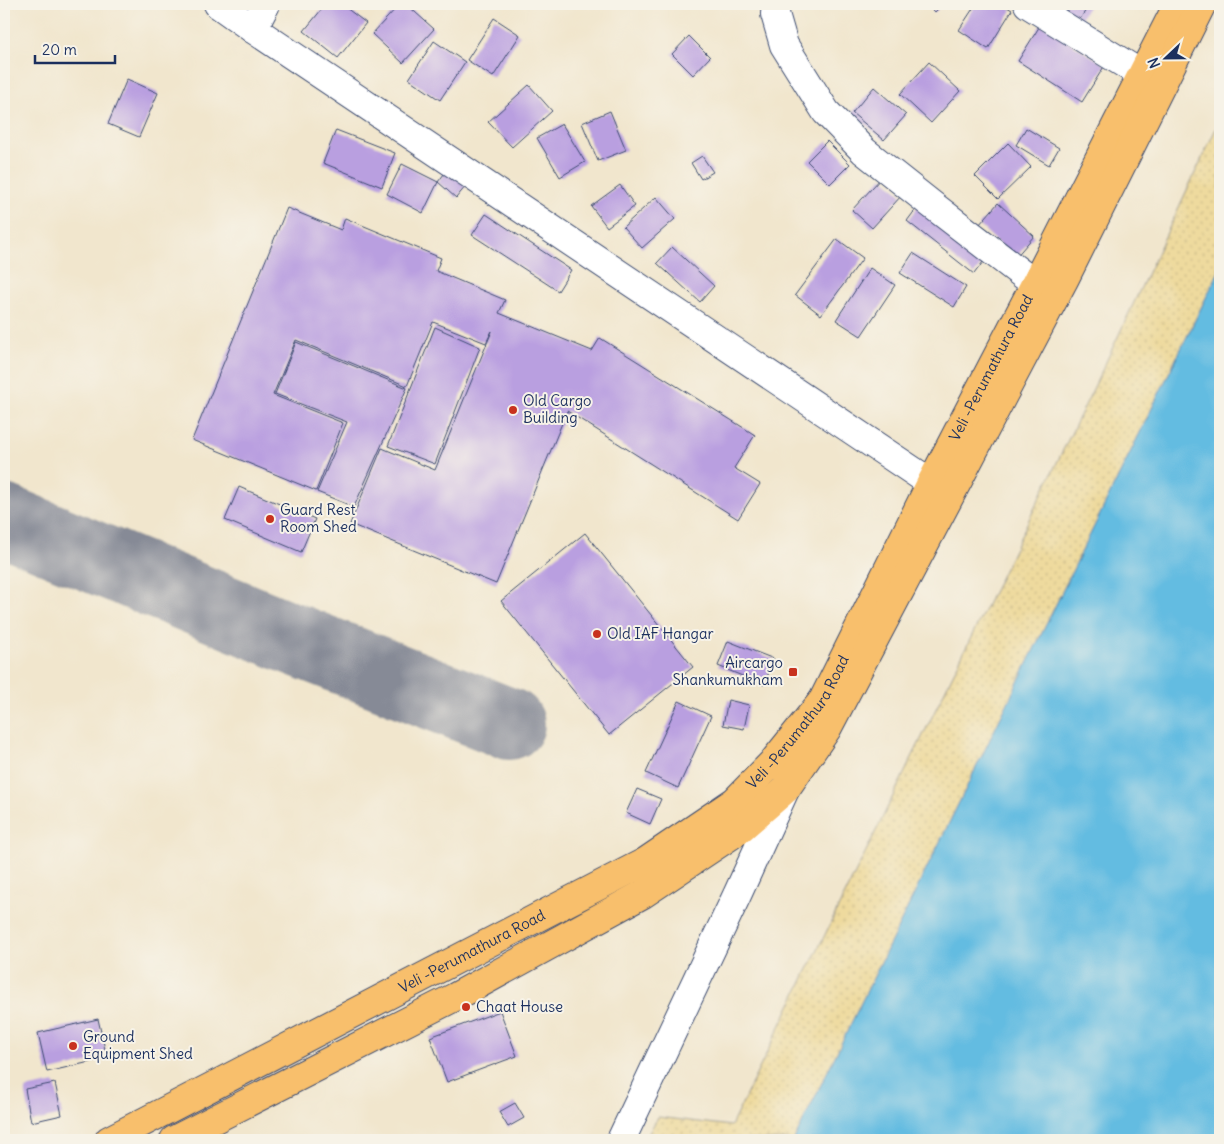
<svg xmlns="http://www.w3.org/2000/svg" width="1224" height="1144" font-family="Delius,sans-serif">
<defs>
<pattern id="sand-dots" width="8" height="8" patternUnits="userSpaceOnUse" patternTransform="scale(1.25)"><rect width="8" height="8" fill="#eeda9e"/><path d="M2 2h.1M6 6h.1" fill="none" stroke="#ccbb8a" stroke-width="1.8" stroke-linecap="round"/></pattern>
</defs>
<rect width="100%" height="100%" fill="#f7f3e8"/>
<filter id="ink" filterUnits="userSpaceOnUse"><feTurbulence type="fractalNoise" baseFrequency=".02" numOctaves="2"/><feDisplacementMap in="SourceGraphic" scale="10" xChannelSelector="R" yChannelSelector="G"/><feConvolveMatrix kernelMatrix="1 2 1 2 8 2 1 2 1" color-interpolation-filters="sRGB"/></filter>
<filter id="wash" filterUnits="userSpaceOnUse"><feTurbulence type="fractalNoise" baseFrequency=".0096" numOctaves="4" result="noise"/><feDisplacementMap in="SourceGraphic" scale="20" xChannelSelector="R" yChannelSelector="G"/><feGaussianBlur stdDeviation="1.12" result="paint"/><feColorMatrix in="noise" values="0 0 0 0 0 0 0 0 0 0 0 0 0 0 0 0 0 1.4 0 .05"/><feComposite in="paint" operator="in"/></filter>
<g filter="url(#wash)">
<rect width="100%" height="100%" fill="#f1e6cd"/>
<path fill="url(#sand-dots)" stroke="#84847e" d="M1220,120V269L794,1140H645L658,1117L731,1126L1097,381Z"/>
<path fill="#63bce1" stroke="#3f76a0" d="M1220,269V1140H794Z"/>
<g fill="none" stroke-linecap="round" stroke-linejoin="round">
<path stroke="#868a96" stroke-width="72" d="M4,520L283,635L509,724"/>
</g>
<g id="blocks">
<g fill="#b99fe0">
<path d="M326,4H341L366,23L338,58L304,31Z"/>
<path d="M400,4H406L434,29L403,63L372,34Z"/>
<path d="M926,4H943L935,12Z"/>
<path d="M976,4H1002L1012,10L988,49L959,30Z"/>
<path d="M1050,4H1090L1078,22Z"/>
<path d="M494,18L520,35L493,77L467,60Z"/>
<path d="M1041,24L1105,65L1082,102L1018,61Z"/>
<path d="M689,36L710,57L693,75L672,54Z"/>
<path d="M434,41L465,62L440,100L409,79Z"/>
<path d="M929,62L960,91L931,123L900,94Z"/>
<path d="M127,79L158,93L139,137L108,124Z"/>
<path d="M529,85L552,111L512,147L488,122Z"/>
<path d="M874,87L906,115L884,140L852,113Z"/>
<path d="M610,111L626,150L598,161L582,123Z"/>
<path d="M562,124L585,162L560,177L537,138Z"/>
<path d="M1026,128L1059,148L1049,165L1016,145Z"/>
<path d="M336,130L395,153L382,187L323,163Z"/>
<path d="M827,141L850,164L830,184L807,161Z"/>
<path d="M1008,143L1031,167L998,199L975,176Z"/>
<path d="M702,156L713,172L701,179L691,163Z"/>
<path d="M402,164L438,182L423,213L387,194Z"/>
<path d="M447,170L466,186L456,198L438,182Z"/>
<path d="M882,177L902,195L872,228L852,210Z"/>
<path d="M620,185L635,206L607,227L591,206Z"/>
<path d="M656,197L675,219L642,248L623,227Z"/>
<path d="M998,203L1034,236L1015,258L979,225Z"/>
<path d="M919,205L986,258L974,274L907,221Z"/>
<path d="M287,208L341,230L345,218L441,258L436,271L505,300L499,313L592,351L600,338L755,435L734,468L760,484L738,519L567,411L496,584L350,524L382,448L435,470L492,331L486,343L433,322L407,386L296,340L273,395L343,423L316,491L192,440Z"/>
<path d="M486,214L571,270L558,291L472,235Z"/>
<path d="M837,239L863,258L821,315L795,295Z"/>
<path d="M672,247L714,286L700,302L657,263Z"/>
<path d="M913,253L966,287L954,307L900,273Z"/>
<path d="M870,268L895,285L861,336L836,320Z"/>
<path d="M435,327L480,347L435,464L388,446Z"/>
<path d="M296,342L407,388L354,507L317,492L347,422L275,394Z"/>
<path d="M239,487L315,519L301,552L225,520Z"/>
<path d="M585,533L693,667L609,735L501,601Z"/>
<path d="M728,641L774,659L764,685L718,666Z"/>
<path d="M728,700L749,705L744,729L723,725Z"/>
<path d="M679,701L711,716L678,788L646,773Z"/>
<path d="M637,789L661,799L650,824L626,813Z"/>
<path d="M500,1011L517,1056L447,1082L430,1037Z"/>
<path d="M98,1019L107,1058L47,1072L38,1033Z"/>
<path d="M55,1083L62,1115L31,1122L25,1089Z"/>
<path d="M515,1103L524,1118L508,1127L499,1112Z"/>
</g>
</g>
</g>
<g filter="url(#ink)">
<use href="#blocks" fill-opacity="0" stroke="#3b4a6f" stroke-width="1"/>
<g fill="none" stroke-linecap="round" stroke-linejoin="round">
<defs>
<g id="minor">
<path d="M218,4L253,29L931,483"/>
<path d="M776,4L775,14L784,45L826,112L864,151L931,204L1035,284"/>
<path d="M1028,4L1141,74"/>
<path d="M253,29L266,4"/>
<path d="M621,1140L737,895L785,790"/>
</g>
<g id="major">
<path id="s1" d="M109,1140L548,912L645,862L735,801L773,762L823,700L931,483L1035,284L1178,4"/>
<path d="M174,1140L455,997L643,894L739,830L785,790L827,729L1065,278L1202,4"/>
</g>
</defs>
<use href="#minor" stroke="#3b4a6f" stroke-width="30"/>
<use href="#major" stroke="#3b4a6f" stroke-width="30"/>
<use href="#minor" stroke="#fff" stroke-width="28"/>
<use href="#major" stroke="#f8bf6c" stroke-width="28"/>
</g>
</g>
<g fill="#c8321e" stroke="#f7f3e8" stroke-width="2">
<circle cx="513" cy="410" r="5"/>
<circle cx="270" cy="519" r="5"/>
<circle cx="597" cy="634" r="5"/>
<rect x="788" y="667" width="10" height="10" rx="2.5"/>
<circle cx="466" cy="1007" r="5"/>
<circle cx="73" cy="1046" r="5"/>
</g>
<g text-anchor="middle" stroke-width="4" stroke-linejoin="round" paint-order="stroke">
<g font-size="15" fill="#1b2f5e" stroke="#f7f3e8">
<text dy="5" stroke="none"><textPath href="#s1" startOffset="1219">Veli -Perumathura Road</textPath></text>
<text dy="5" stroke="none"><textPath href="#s1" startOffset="814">Veli -Perumathura Road</textPath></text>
<text dy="5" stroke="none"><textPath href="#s1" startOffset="409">Veli -Perumathura Road</textPath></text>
</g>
<g font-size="15" fill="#1b2f5e" stroke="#f7f3e8" text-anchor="start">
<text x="523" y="406">Old Cargo<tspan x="523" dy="17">Building</tspan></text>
<text x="280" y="515">Guard Rest<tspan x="280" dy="17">Room Shed</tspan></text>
<text x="607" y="639">Old IAF Hangar</text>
<text x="783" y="668" text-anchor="end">Aircargo<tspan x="783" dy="17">Shankumukham</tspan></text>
<text x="476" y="1012">Chaat House</text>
<text x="83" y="1042">Ground<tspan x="83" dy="17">Equipment Shed</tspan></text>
</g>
</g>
<rect width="1224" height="1144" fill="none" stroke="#f7f3e8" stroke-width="20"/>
<g transform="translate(1166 58) rotate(248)" stroke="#f7f3e8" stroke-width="4" paint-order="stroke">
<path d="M0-4L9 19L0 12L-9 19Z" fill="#1b2f5e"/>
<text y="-8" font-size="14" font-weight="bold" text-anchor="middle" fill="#1b2f5e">N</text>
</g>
<path d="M35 55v8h80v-8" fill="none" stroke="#1b2f5e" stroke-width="2.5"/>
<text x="42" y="55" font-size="15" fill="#1b2f5e" stroke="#f7f3e8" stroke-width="4" paint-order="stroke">20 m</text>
</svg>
